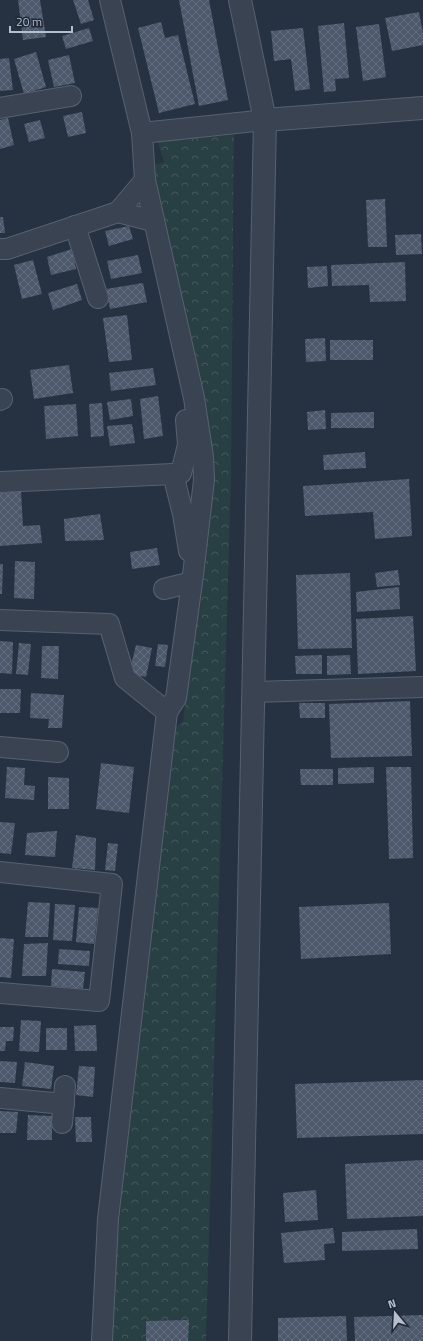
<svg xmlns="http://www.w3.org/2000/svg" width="423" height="1341" font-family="'Titillium Web',sans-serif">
<defs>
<pattern id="park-crowns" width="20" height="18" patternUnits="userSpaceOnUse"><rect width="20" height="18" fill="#283f43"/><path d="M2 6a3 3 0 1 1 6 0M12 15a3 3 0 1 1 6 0" fill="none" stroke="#45595d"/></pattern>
<pattern id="building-cross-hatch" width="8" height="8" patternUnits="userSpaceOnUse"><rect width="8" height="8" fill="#4c586b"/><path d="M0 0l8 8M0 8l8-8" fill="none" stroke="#646e7f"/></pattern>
</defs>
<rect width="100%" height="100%" fill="#263142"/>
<path fill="url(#park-crowns)" d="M234,135L231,479L206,1341H110L116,1223L173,730L183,721L211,468L149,166L164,162L157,140Z"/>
<g fill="url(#building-cross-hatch)">
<path d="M18,0H40L46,37L23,40Z"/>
<path d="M73,0H88L94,20L81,24Z"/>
<path d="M179,0H209L228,100L199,106Z"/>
<path d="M419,12L423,33V45L392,51L385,18Z"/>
<path d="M161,22L165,38L178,35L195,104L159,113L138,28Z"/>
<path d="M344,23L349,78L335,79L336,91L324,92L318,26Z"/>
<path d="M379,24L386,77L363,81L356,27Z"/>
<path d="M89,28L93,41L66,49L62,36Z"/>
<path d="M303,28L310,89L295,91L291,59L274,61L271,31Z"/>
<path d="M36,52L46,87L24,94L14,59Z"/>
<path d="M69,55L75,83L54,87L48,60Z"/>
<path d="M9,58L13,90L0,91V59Z"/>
<path d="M82,112L86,133L68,137L63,116Z"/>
<path d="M8,118L14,145L0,149V120Z"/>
<path d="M40,120L45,138L29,142L24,124Z"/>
<path d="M385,199L387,247H368L366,200Z"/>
<path d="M0,217H3L5,233H0Z"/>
<path d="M129,226L133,239L109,246L105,231Z"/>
<path d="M421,234L422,254L396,255L395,235Z"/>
<path d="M72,249L76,269L51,275L47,257Z"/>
<path d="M138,255L142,273L111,279L107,261Z"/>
<path d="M33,260L42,294L22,299L14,265Z"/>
<path d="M405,262L406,301L370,302L369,285L332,286L331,265Z"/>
<path d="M327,266L328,286L308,288L307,267Z"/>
<path d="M143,283L147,302L110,309L106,289Z"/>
<path d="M77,284L82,300L53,310L48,293Z"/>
<path d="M127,315L132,360L109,362L103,318Z"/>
<path d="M325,338L326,361L306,362L305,339Z"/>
<rect x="330" y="340" width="43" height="20"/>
<path d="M69,365L73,393L34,399L30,370Z"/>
<path d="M153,368L156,385L111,391L109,373Z"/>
<path d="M158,396L163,436L144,439L140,399Z"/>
<path d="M131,399L133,416L110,420L107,402Z"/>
<path d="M102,403L104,436L91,437L89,404Z"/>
<path d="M76,404L78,436L46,439L44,406Z"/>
<path d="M325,410L326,429L308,430L307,412Z"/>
<path d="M374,412V428H331V413Z"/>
<path d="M132,424L135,443L110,446L107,426Z"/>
<path d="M365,452L366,468L324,470L323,455Z"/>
<path d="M409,479L412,536L375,539L373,512L305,516L303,486Z"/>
<path d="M21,491L23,526L40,525L42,543L0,546V493Z"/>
<path d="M100,514L104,540L65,541L64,519Z"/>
<path d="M157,548L160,565L132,569L130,552Z"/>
<path d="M15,561L35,562L34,599L14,598Z"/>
<path d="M0,564H3L2,594H0Z"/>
<path d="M398,570L400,585L377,587L375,573Z"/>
<path d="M350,573L352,648L298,649L296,575Z"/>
<path d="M399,587L400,609L357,612L356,592Z"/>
<path d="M413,616L416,671L358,674L356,619Z"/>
<path d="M0,641L13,642L12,674L0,673Z"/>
<path d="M19,643L31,644L28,675L16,674Z"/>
<path d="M158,644L168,645L165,667L155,666Z"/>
<path d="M136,645L152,648L146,677L129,674Z"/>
<path d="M42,646H59L58,679L41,678Z"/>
<path d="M322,655V674H296L295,656Z"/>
<path d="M350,655L351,674L327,675V656Z"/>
<path d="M0,689H21L20,713H0Z"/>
<path d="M31,693L64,695L62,728H48L49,719L30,718Z"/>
<path d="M410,701L412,756L331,758L329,704Z"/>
<path d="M299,703H325V718H300Z"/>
<path d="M101,763L134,767L129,813L96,809Z"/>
<path d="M7,767L25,768L24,785L35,786L34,800L5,798Z"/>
<path d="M374,767V783L338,784V768Z"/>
<path d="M386,767H411L413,858L389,859Z"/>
<path d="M300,769H333V785H301Z"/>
<path d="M48,777L69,778V809H48Z"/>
<path d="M0,822L15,823L11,854L0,853Z"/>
<path d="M57,831L55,857L25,855L27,833Z"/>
<path d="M76,835L96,838L95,870L72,868Z"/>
<path d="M108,843L118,844L115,871L105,870Z"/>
<path d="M28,902L50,903L48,937H25Z"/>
<path d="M389,903L391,954L301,959L299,907Z"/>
<path d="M55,904L75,905L72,941L53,940Z"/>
<path d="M79,907L98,908L94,944L76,942Z"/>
<path d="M0,938L14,939L11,978L0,977Z"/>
<path d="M48,943L46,976H22L24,944Z"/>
<path d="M59,949L90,951L89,966L58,964Z"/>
<path d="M52,969L85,972L83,989L51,986Z"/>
<path d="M21,1020L41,1021L39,1052L19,1051Z"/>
<path d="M96,1025L97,1051H75L74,1026Z"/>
<path d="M0,1027H14L13,1041H6L5,1051H0Z"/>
<rect x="46" y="1028" width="21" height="22"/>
<path d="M0,1061L17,1062L15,1083L0,1082Z"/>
<path d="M25,1062L54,1066L51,1089L22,1086Z"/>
<path d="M79,1066L95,1067L93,1097L76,1095Z"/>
<path d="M423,1080V1134L297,1138L295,1084Z"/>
<path d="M0,1111L18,1112L16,1133H0Z"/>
<path d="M28,1115L52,1116V1140H27Z"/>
<path d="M75,1117H91L92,1142H76Z"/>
<path d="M423,1160V1216L347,1219L345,1164Z"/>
<path d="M316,1190L318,1220L285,1222L283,1193Z"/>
<path d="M333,1228L335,1243L324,1244L325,1260L284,1263L281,1233Z"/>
<path d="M417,1229L418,1249L342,1251V1232Z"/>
<path d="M423,1315V1341H355L354,1317Z"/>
<path d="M346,1316L347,1341H278V1318Z"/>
<path d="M189,1320L188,1341H146V1321Z"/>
</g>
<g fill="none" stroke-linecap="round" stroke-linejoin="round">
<defs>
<g id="minor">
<path d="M0,108L71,96"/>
<path d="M142,133L265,120"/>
<path d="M118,212L145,180"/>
<path d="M75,226L98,298"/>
<path d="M0,249H7L118,212L153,221"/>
<path d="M0,400L2,399"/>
<path d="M181,473L188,445L186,420"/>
<path d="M0,482L173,474L183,514L189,551"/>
<path d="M164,589L192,582"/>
<path d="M0,620L109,624L125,678L167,712"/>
<path d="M253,692L423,687"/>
<path d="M0,747L58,752"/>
<path d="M0,872L112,884L99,1001L0,993"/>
<path d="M0,1098L64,1104"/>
<path d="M62,1123L65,1086"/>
<path d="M102,1341L108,1219L167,712L176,698L193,575L204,480L203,457L194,398L145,180L142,133L110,0"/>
</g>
<g id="tertiary">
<path d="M240,0L265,120"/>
<path d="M240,1341L265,120L423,108"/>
</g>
</defs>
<use href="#minor" stroke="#58616f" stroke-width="22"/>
<use href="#tertiary" stroke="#58616f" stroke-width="24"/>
<use href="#minor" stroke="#3a4352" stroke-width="20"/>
<use href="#tertiary" stroke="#3a4352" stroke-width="22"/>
</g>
<g transform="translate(395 1313) rotate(342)" stroke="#1f2837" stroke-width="3" paint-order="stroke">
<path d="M0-3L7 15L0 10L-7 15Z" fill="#b7bfcc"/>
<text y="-6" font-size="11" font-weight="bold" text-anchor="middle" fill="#b7bfcc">N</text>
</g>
<path d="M10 26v6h62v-6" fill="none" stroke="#b7bfcc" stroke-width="2"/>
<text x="16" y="26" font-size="12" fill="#b7bfcc" stroke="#1f2837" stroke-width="3" paint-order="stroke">20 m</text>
</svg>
